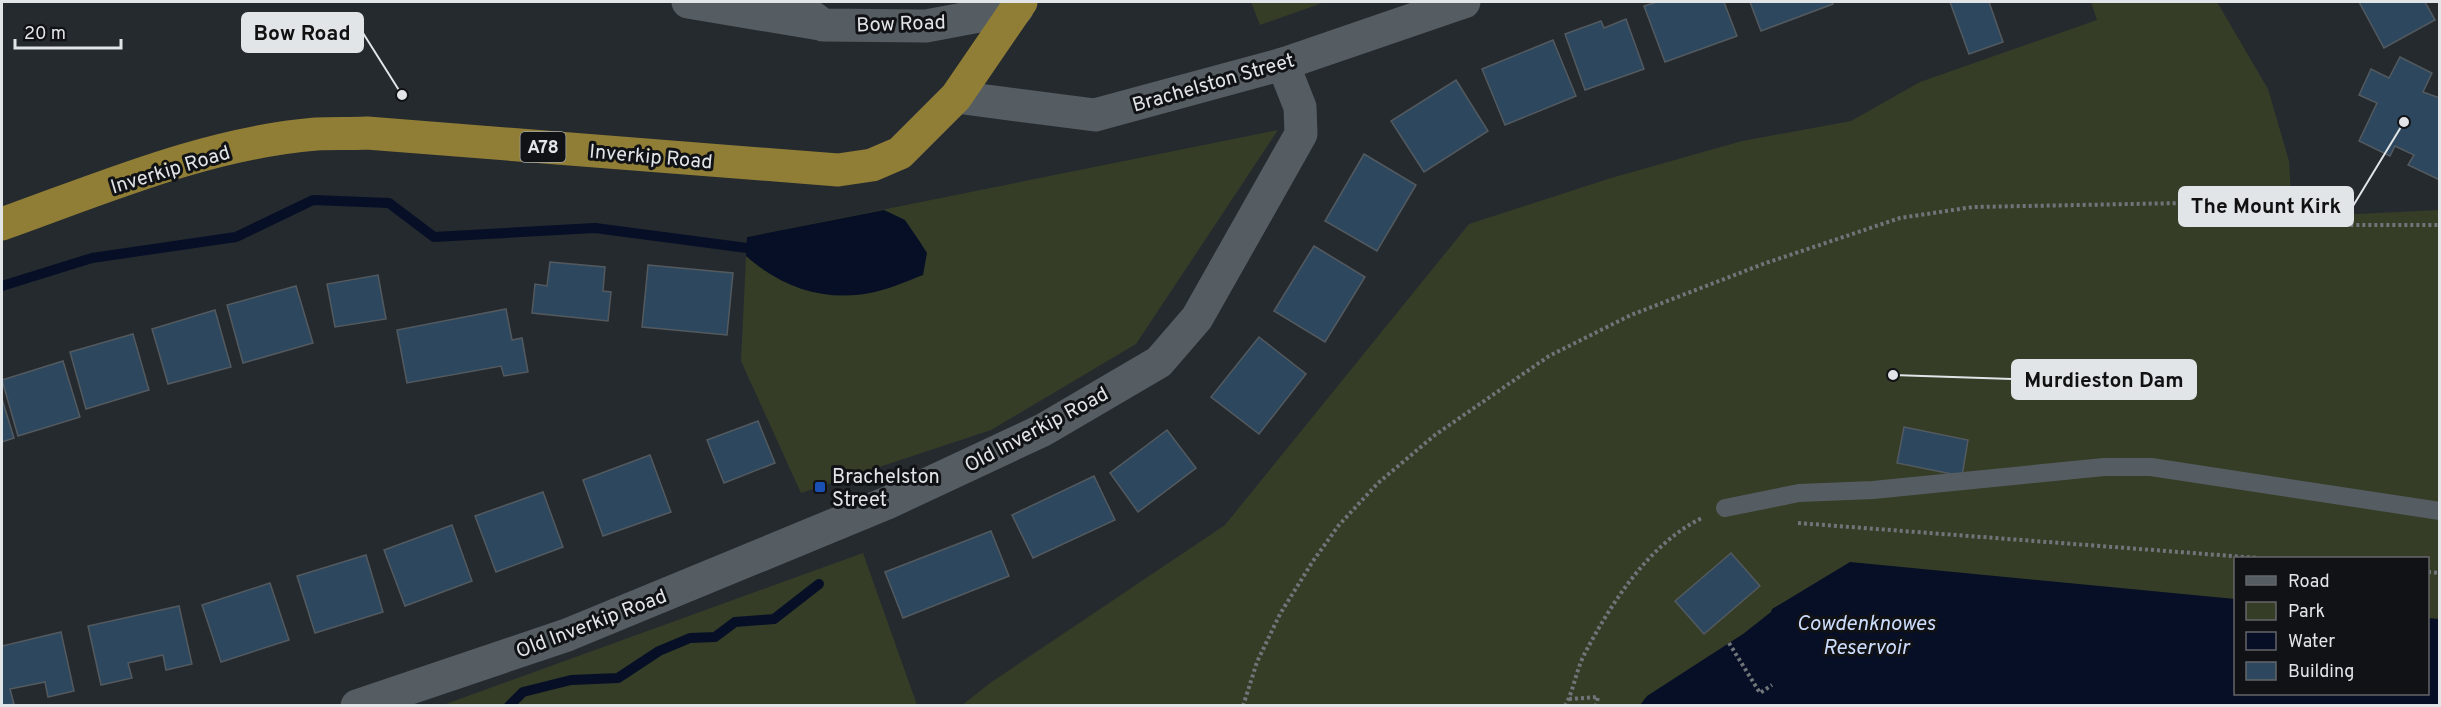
<svg xmlns="http://www.w3.org/2000/svg" width="2441" height="707" font-family="Overpass,sans-serif">
<rect width="100%" height="100%" fill="#252a2f"/>
<g fill="#353d27" fill-rule="evenodd">
<path d="M1251,2H1325L1260,25Z"/>
<path d="M2091,2H2217L2268,89L2289,161L2292,212L2358,214L2439,210V705L961,706L990,683L1225,525L1469,224L1611,178L1742,141L1851,121L1920,82L2097,20ZM2236,558H2428V694H2236Z"/>
<path d="M1278,130L1136,344L991,430L801,493L741,361L747,237Z"/>
<path d="M863,553L917,705H443Z"/>
</g>
<g fill="#060f26">
<path d="M884,210L905,220L920,242L927,253L923,275C907,281 892,288 875,292C827,303 782,288 746,256L747,237Z"/>
<path d="M1850,562L2235,599L2236,694H2428V618L2439,619V705H1640L1647,696L1743,634L1771,612L1772,609Z"/>
</g>
<g fill="none" stroke-linecap="round" stroke-linejoin="round">
<g stroke="#060f26" stroke-width="10">
<path d="M2,286L92,258L236,237L313,200L389,203L434,237L595,228L747,248"/>
<path d="M509,706L523,692L571,680L618,678L659,651L690,638L715,637L735,622L774,619L819,584"/>
</g>
</g>
<g fill="#2d485e" stroke="#535a5f" stroke-width="1.5">
<path d="M1657,2H1724L1737,36L1665,62L1644,6Z"/>
<path d="M1750,2H1832L1833,4L1761,31Z"/>
<path d="M1950,2H1989L2003,42L1969,54Z"/>
<path d="M2359,2H2425L2435,20L2384,48Z"/>
<path d="M1626,19L1644,69L1585,90L1565,34L1601,21L1604,28Z"/>
<path d="M1553,40L1576,96L1505,125L1482,69Z"/>
<path d="M2400,57L2432,73L2423,92L2440,98V180L2408,165L2414,155L2395,146L2390,156L2359,141L2377,103L2359,95L2371,69L2389,78Z"/>
<path d="M1456,80L1488,131L1424,172L1391,121Z"/>
<path d="M1364,154L1416,185L1377,251L1325,221Z"/>
<path d="M1314,246L1365,277L1325,342L1274,311Z"/>
<path d="M550,262L605,267L603,291L611,292L608,321L532,313L535,284L547,286Z"/>
<path d="M648,265L733,273L727,335L642,327Z"/>
<path d="M378,275L386,319L335,327L327,284Z"/>
<path d="M296,286L313,343L243,363L227,305Z"/>
<path d="M506,309L512,340L522,338L528,372L504,376L501,366L407,383L397,330Z"/>
<path d="M215,310L231,367L168,384L152,329Z"/>
<path d="M133,334L149,390L86,409L70,352Z"/>
<path d="M1259,337L1306,374L1259,434L1211,397Z"/>
<path d="M63,361L80,417L18,436L2,380Z"/>
<path d="M2,399L14,438L2,442Z"/>
<path d="M758,421L775,463L724,483L707,440Z"/>
<path d="M1904,427L1968,440L1962,476L1897,463Z"/>
<path d="M1167,430L1196,468L1138,512L1110,473Z"/>
<path d="M650,455L671,512L603,536L583,480Z"/>
<path d="M1094,476L1115,520L1033,558L1012,515Z"/>
<path d="M543,492L563,547L496,572L475,516Z"/>
<path d="M452,525L472,581L405,606L384,550Z"/>
<path d="M991,531L1009,576L903,618L885,572Z"/>
<path d="M1731,553L1760,586L1704,634L1675,601Z"/>
<path d="M366,555L383,612L315,633L297,576Z"/>
<path d="M270,583L289,640L221,662L202,605Z"/>
<path d="M179,606L192,664L166,670L163,655L128,663L132,678L101,685L88,626Z"/>
<path d="M61,632L74,691L48,697L45,682L10,689L14,704L2,706V646Z"/>
</g>
<g fill="none" stroke-linecap="round" stroke-linejoin="round">
<g stroke="#707579" stroke-width="4" stroke-dasharray="3 3" stroke-linecap="butt">
<path d="M1798,523L2258,558"/>
<path d="M2428,572L2440,573"/>
<path d="M1729,643L1760,693L1772,685"/>
<path d="M1569,699L1598,697L1596,706"/>
<path d="M1243,706L1257,662L1280,614L1313,561L1339,525L1378,483L1435,435L1549,356L1631,315L1763,264L1900,218L1973,207L2184,203L2260,211L2311,225H2440"/>
<path d="M1565,706C1574,690 1576,670 1585,653C1612,602 1649,544 1702,518"/>
</g>
<path stroke="#565d62" stroke-width="18" d="M1725,508L1799,493L1873,490L2104,467H2151L2440,511"/>
<g stroke="#565d62" stroke-width="33">
<path d="M688,2L820,24"/>
<path d="M792,2L823,25L926,26L1017,9"/>
<path d="M956,97L1095,115L1283,64L1464,2"/>
<path d="M357,706L567,635L887,503L1043,430L1159,362L1197,318L1301,134L1300,107L1283,64"/>
</g>
<path stroke="#907e36" stroke-width="33" d="M2,224C103,188 207,143 316,134C333,133 350,134 367,133L838,170L872,165L900,153L956,97L1021,2"/>
</g>
<rect fill="#1a4fb4" stroke="#101215" stroke-width="2" x="814" y="481" width="12" height="12" rx="3"/>
<g text-anchor="middle" stroke-width="6" stroke-linejoin="round" paint-order="stroke">
<rect fill="#101215" stroke="#a2a6a9" stroke-width="1.5" x="520.5" y="132" width="45" height="30" rx="4.5"/>
<g font-size="18" font-weight="bold" fill="#e1e5e8">
<text x="543" y="153">A78</text>
</g>
<g font-size="20" fill="#e1e5e8" stroke="#101215">
<text transform="translate(901 23) rotate(-2)" y="7">Bow Road</text>
<text transform="translate(1213 82) rotate(-16)" y="7">Brachelston Street</text>
<text transform="translate(651 156) rotate(5)" y="7">Inverkip Road</text>
<text transform="translate(170 169) rotate(-17)" y="7">Inverkip Road</text>
<text transform="translate(1036 429) rotate(-28)" y="7">Old Inverkip Road</text>
<text transform="translate(591 623) rotate(-21)" y="7">Old Inverkip Road</text>
</g>
<g font-size="20" fill="#e1e5e8" stroke="#101215" text-anchor="start">
<text x="832" y="483">Brachelston<tspan x="832" dy="23">Street</tspan></text>
</g>
<g font-size="21" font-style="italic" fill="#ccdcfc" stroke="#101215">
<text x="1866" y="630">Cowdenknowes<tspan x="1866" dy="24">Reservoir</tspan></text>
</g>
</g>
<path fill="none" stroke="#e1e5e8" stroke-width="2" d="M402 95L363 33M2404 122L2353 206M1893 375L2012 379"/>
<g fill="#e1e5e8" stroke="#101215" stroke-width="2">
<circle cx="402" cy="95" r="6"/>
<circle cx="2404" cy="122" r="6"/>
<circle cx="1893" cy="375" r="6"/>
</g>
<g fill="#e1e5e8" stroke="#e1e5e8" stroke-width="2">
<rect x="242" y="13" width="121" height="39" rx="6"/>
<rect x="2179" y="187" width="174" height="39" rx="6"/>
<rect x="2012" y="360" width="184" height="39" rx="6"/>
</g>
<g font-size="21" text-anchor="middle" font-weight="bold" fill="#111">
<text x="302" y="40">Bow Road</text>
<text x="2266" y="213">The Mount Kirk</text>
<text x="2104" y="387">Murdieston Dam</text>
</g>
<rect width="2441" height="707" fill="none" stroke="#e1e5e8" stroke-width="6"/>
<rect x="2234" y="557" width="195" height="138" fill="#101215" stroke="#646669" stroke-width="1.5"/>
<rect x="2246" y="576" width="30" height="9" fill="#565d62" stroke="#646669" stroke-width="1.5"/>
<text x="2288" y="587" font-size="18" fill="#e1e5e8">Road</text>
<rect x="2246" y="602" width="30" height="18" fill="#353d27" stroke="#646669" stroke-width="1.5"/>
<text x="2288" y="617" font-size="18" fill="#e1e5e8">Park</text>
<rect x="2246" y="632" width="30" height="18" fill="#060f26" stroke="#646669" stroke-width="1.5"/>
<text x="2288" y="647" font-size="18" fill="#e1e5e8">Water</text>
<rect x="2246" y="662" width="30" height="18" fill="#2d485e" stroke="#646669" stroke-width="1.5"/>
<text x="2288" y="677" font-size="18" fill="#e1e5e8">Building</text>
<path d="M15 39v9h106v-9" fill="none" stroke="#e1e5e8" stroke-width="3"/>
<text x="24" y="39" font-size="18" fill="#e1e5e8" stroke="#101215" stroke-width="4.5" paint-order="stroke">20 m</text>
</svg>
